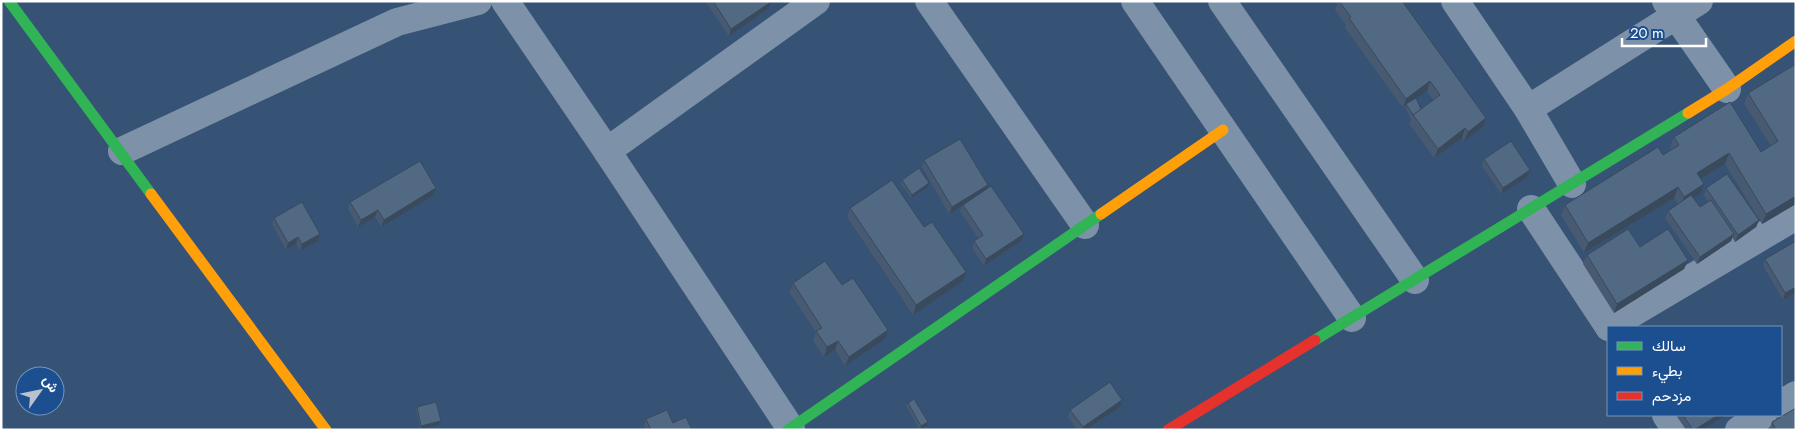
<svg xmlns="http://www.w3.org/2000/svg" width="1797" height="431" font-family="Jost,Vazirmatn,sans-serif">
<rect width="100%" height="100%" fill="#365274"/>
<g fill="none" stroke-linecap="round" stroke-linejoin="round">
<g stroke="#7d92a8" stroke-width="28">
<path d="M505,1L607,151L791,429"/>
<path d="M929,1L1085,225"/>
<path d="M1135,1L1352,318"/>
<path d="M1222,1L1415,280"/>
<path d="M1455,1L1528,109L1572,184"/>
<path d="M1666,1L1727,89"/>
<path d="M1528,109L1699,1"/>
<path d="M122,151L397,22L478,1"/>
<path d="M607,151L816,1"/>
<path d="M1531,209L1609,327"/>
<path d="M1609,327L1796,216"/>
<path d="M1781,404L1796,395"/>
<path d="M1666,415L1676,430"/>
<path d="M1739,430L1763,415"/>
</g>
<g stroke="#30b455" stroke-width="11">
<path d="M9,1L151,194"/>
<path d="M1315,340L1688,113"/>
<path d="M788,430L1101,214"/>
</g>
<g stroke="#ff9f0a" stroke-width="11">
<path d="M1688,113L1727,89L1796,41"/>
<path d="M151,194L326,430"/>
<path d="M1101,214L1223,130"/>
</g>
<path stroke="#e5322d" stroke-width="11" d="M1168,430L1315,340"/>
</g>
<g fill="#475a72" fill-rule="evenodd">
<path d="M705,1H770L768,9L729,36Z"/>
<path d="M1338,1H1402L1486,118L1483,127L1464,141L1462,138L1434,158L1409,124L1411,119L1405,107V106L1403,108L1345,28L1346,25L1335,10ZM1427,91L1433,100L1421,109L1416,98Z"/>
<path d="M1796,64V204L1762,224L1725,164L1701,179L1700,194L1694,198L1700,207L1708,202L1704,195L1706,188L1759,220L1756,227L1735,242L1732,237L1731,241L1697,264L1665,218L1668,211L1678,204L1674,198L1584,253L1561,215L1565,205L1663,155L1671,150L1670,148L1674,137L1761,152L1771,146L1744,104L1748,93Z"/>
<path d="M1484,159L1530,170L1527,177L1501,194L1482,166Z"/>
<path d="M924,160L987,189L1021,241L984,266L972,248L974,241L978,238L960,211L962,206L949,214L922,167Z"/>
<path d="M902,180L928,187L911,198L901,184Z"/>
<path d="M436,188L434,195L381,227L375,217L358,227L348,209L350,202Z"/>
<path d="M850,208L924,227L963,281L913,315L847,217Z"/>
<path d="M274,218L320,234L318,241L300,251L296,244L286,250L272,224Z"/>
<path d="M1796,241V292L1783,300L1763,266L1765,259Z"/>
<path d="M1640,247L1688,260L1684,269L1614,313L1583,264L1587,255Z"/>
<path d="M793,283L842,285L888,330L885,339L845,366L835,350L824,357L813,341L816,332L789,292Z"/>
<path d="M908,403L928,422L927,426L920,430L906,406Z"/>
<path d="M417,407L441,421L439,425L420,429L416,410Z"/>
<path d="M1120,407L1086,430H1077L1068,417L1070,410Z"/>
<path d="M1676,415H1726L1702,430H1686Z"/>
<path d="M646,419L673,423L692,430H645L644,426Z"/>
<path d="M1772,422L1796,430H1769Z"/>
</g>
<g fill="#394a5c">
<path d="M771,2L768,9L729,36L731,29Z"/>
<path d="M1430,81L1427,91L1407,105L1406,104L1405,106L1403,108L1406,99Z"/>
<path d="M1486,118L1483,127L1464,141L1468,132Z"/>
<path d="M1465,128L1462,138L1434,158L1438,149Z"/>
<path d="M1729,153L1725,164L1694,183L1697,173Z"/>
<path d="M1530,170L1527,177L1501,194L1503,188Z"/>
<path d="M929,183L928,187L911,198L912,195Z"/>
<path d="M1704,184L1700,194L1680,207L1684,197Z"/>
<path d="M988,185L985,192L949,214L952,207Z"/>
<path d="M1678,187L1674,198L1584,253L1588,243Z"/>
<path d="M436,188L434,195L381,227L384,220Z"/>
<path d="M1796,196V204L1762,224L1766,214Z"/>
<path d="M378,210L375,217L358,227L361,220Z"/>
<path d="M1759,220L1756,227L1735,242L1738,235Z"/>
<path d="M320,234L318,241L300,251L302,244Z"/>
<path d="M1024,234L1021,241L984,266L986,259Z"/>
<path d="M1734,234L1731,241L1697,264L1700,257Z"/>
<path d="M298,237L296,244L286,250L288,243Z"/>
<path d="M1688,260L1684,269L1614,313L1617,304Z"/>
<path d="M966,272L963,281L913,315L916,305Z"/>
<path d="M1796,287V292L1783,300L1785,293Z"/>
<path d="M888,330L885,339L845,366L849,357Z"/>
<path d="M838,341L835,350L824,357L827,347Z"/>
<path d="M1122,400L1120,407L1086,430H1082L1083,427Z"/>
<path d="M1718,415H1726L1702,430H1694Z"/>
<path d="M441,421L439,425L420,429L421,426Z"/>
<path d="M928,422L927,426L920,430L921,426Z"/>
</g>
<g fill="#526984" stroke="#394a5c">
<path d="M713,1H770L771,2L731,29Z"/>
<path d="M1339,1H1402L1486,118L1468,132L1465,128L1438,149L1413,115L1440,95L1430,81L1406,99L1349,18L1351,17Z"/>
<path d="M1796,64V196L1766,214L1729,153L1697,173L1704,184L1684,197L1678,187L1588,243L1565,205L1658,147L1663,155L1679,145L1674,137L1730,102L1761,152L1778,141L1748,93Z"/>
<path d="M1416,98L1421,109L1413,115L1406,104Z"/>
<path d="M960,139L988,185L952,207L924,160Z"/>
<path d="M1511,141L1530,170L1503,188L1484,159Z"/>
<path d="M420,161L436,188L384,220L378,210L361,220L350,202Z"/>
<path d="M919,168L929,183L912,195L902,180Z"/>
<path d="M1727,174L1759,220L1738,235L1706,188Z"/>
<path d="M892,180L924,227L932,222L966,272L916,305L850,208Z"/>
<path d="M991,186L1024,234L986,259L974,241L983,235L963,205Z"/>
<path d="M1691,195L1700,207L1711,200L1734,234L1700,257L1668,211Z"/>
<path d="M302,202L320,234L302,244L298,237L288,243L274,218Z"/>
<path d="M1628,229L1640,247L1668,229L1688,260L1617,304L1587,255Z"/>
<path d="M1796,241V287L1785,293L1765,259Z"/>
<path d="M825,261L842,285L853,278L888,330L849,357L838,341L827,347L816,331L822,328L793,283Z"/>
<path d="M1110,382L1122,400L1083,427L1070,410Z"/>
<path d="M914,399L928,422L921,426L908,403Z"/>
<path d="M436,402L441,421L421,426L417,407Z"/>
<path d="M1796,408V430H1776L1772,422Z"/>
<path d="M667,410L673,423L686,417L692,430H651L646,419Z"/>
<path d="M1683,415H1718L1694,430H1693Z"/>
</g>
<rect width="1797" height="431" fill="none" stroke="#ffffff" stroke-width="5"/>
<rect x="1607" y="326" width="175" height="90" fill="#1b4f8f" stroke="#7695bc"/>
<rect x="1617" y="342" width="25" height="8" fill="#30b455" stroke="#7695bc"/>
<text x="1652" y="351" font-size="15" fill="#ffffff">سالك</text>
<rect x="1617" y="367" width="25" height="8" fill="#ff9f0a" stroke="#7695bc"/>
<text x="1652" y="376" font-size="15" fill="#ffffff">بطيء</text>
<rect x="1617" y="392" width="25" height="8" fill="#e5322d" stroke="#7695bc"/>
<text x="1652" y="401" font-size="15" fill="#ffffff">مزدحم</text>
<g transform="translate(40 391) rotate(57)"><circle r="24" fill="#1b4f8f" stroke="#7695bc"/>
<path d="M0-4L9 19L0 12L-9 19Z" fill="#b9c2ce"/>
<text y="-8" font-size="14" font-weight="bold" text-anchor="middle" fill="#ffffff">ش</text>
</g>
<path d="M1622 38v8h84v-8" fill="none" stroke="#ffffff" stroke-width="2.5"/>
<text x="1630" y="38" font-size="15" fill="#ffffff" stroke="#1b4f8f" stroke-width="4" paint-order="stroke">20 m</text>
</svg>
